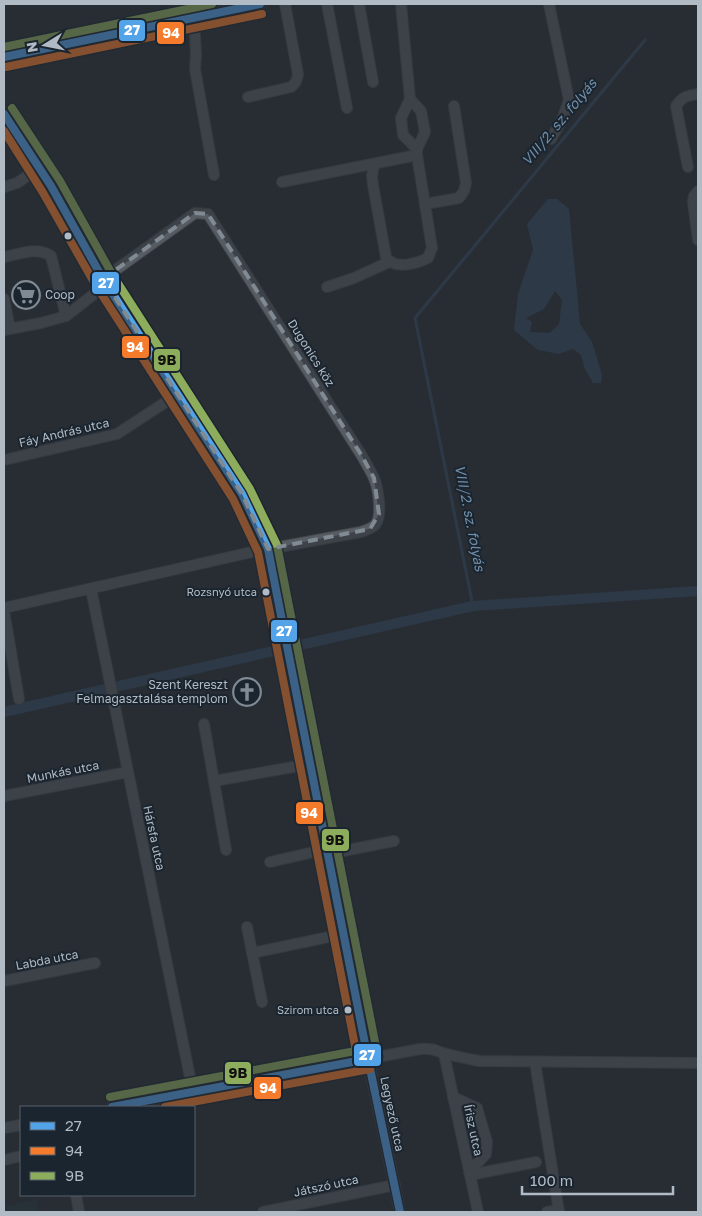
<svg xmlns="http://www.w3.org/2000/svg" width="702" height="1216" font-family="'Golos Text',sans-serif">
<rect width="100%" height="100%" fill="#282e34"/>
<path fill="#25383a" d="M36,1199L39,1212H4V1207Z"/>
<path fill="#34485d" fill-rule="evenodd" d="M548,199H557L569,209L580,324L592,342L602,375L601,383H593L585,369L581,355L573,349L559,354L538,350L514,330L518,294L533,250L527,224ZM555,291L562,300L559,324L550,333L530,332L532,322L526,318L544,309Z"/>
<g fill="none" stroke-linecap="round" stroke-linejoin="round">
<path stroke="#34485d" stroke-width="3" d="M473,606L415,318L645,40"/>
<path stroke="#34485d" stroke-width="10" d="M4,712L473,606L698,591"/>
<defs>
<g id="minor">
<path d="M327,4L347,108"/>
<path d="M359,4L373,82"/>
<path d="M549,4L569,100L562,120L551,139"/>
<path d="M194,17L196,55L195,69L214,175"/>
<path d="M4,57L260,4"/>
<path d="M248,97L291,87C296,83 297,80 298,74L285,4"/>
<path d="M410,99L421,111L425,132L417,149"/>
<path d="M4,114L13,127L51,186L103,279L242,494L259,528L268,549L368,1059L400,1212"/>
<path d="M4,130L13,127"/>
<path d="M374,164L372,176L373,185L386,257C394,270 416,264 428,258L432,248L417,155V149L403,135L401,118L410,99L401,4"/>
<path d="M688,167L676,106C683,96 687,96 698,94"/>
<path d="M282,182L417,155"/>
<path d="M4,187L17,183L39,168"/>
<path d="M698,191L694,196L693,202L698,240"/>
<path d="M425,204L459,198L464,191L466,183L454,106"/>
<path d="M4,257C20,254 37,246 51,256L66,316"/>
<path d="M327,287L354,278L389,262"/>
<path d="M4,299L10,329"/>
<path d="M4,330L41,323L66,316L98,291L107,285"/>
<path d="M4,460L117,434L178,394"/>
<path d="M91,589L193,1092"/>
<path d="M4,608L252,552L361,532C366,530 371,529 375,525C383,516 378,488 374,478C370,470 366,463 362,456L208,214L195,213L103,279"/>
<path d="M4,611L19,699"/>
<path d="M204,724L226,850"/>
<path d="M214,781L310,764"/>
<path d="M4,796L128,772"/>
<path d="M328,855L338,852L394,841"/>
<path d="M270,862L327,849"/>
<path d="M247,927L262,1002"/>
<path d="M252,953L343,934"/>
<path d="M4,981L95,963"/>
<path d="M444,1054L478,1212"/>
<path d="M535,1062L559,1212"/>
<path d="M453,1097L477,1108L487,1142L486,1154L469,1172"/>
<path d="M112,1107L420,1049C435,1048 435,1051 447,1054C458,1057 469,1059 479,1061L698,1063"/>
<path d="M4,1128L21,1125"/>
<path d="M4,1160L21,1156"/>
<path d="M470,1175L536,1162"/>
<path d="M76,1195L79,1212"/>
<path d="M263,1212L395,1185"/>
<path d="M547,1212L559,1210"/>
</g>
</defs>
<use href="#minor" stroke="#464a4f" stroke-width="12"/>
<path stroke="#5a6066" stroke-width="2" stroke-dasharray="4 4" stroke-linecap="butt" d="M4,44L190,4"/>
<use href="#minor" stroke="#575c62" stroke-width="10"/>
<defs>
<g id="bus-1">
<path d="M4,57L260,4"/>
<path d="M4,114L51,186L103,279L242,494L268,549L368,1059L400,1212"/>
<path d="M112,1107L368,1059"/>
</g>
<g id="bus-2">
<path d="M6,67L262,14"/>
<path d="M4,131L42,191L95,284L233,499L258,552L358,1061"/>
<path d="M165,1107L370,1069"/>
</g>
<g id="bus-3">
<path d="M4,47L212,4"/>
<path d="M12,108L60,181L112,274L250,489L277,545L378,1057"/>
<path d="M110,1097L366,1049"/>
</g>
</defs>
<use href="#bus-1" stroke="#1b252f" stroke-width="11"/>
<use href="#bus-2" stroke="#1b252f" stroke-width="11"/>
<use href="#bus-3" stroke="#1b252f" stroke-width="11"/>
<use href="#bus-1" stroke="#53a3e8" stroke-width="8"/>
<use href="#bus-2" stroke="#f47b2c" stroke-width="8"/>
<use href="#bus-3" stroke="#8dad5c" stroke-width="8"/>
</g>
<path d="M0 0H702V1216H0ZM195,213L208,214L362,456L374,478L379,514L370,529L268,549L242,494L103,279Z" fill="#282e34" fill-opacity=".55" fill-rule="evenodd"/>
<path fill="none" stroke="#808a93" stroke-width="4" stroke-dasharray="10 6" stroke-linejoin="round" d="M195,213L208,214L362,456L374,478L379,514L370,529L268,549L242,494L103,279Z"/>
<defs>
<symbol id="supermarket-ring" viewBox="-11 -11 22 22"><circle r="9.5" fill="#1b252f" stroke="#808a93" stroke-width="1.5"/><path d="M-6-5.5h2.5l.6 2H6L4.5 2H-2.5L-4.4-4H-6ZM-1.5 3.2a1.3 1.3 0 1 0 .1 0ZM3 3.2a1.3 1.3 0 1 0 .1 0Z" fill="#808a93"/></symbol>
<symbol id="church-ring" viewBox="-11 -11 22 22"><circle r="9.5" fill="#1b252f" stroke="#808a93" stroke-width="1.5"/><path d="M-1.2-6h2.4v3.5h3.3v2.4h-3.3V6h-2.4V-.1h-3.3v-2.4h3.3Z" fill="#808a93"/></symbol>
</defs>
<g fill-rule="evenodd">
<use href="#supermarket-ring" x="10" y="279" width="32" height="32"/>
<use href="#church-ring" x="231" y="676" width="32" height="32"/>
</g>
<g fill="#b0bbc6" stroke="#1b252f" stroke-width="2">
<circle cx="68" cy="236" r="4.5"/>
<circle cx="266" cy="592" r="4.5"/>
<circle cx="348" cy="1010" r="4.5"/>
</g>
<g text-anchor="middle" stroke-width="4" stroke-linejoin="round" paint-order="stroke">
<g font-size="11" fill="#b0bbc6" stroke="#1b252f" text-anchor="end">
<text x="257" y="596">Rozsnyó utca</text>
<text x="339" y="1014">Szirom utca</text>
</g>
<g font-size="12" fill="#b0bbc6" stroke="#1b252f" text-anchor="start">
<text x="45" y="299">Coop</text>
<text x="228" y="689" text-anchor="end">Szent Kereszt<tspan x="228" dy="14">Felmagasztalása templom</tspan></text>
</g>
<g font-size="12" fill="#b0bbc6" stroke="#1b252f">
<text transform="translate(311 353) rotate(58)" y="4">Dugonics köz</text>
<text transform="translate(64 433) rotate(-13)" y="4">Fáy András utca</text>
<text transform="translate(63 772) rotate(-11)" y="4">Munkás utca</text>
<text transform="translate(154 838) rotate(78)" y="4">Hársfa utca</text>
<text transform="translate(47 960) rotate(-11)" y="4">Labda utca</text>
<text transform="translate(392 1114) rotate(78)" y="4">Legyező utca</text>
<text transform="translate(473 1130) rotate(78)" y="4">Írisz utca</text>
<text transform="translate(326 1186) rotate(-12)" y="4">Játszó utca</text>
</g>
<g font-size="14" font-style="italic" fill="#708eaa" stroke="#1b252f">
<text transform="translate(559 122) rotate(-50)" y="5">VIII/2. sz. folyás</text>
<text transform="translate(470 518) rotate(79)" y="5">VIII/2. sz. folyás</text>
</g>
</g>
<g stroke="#1b252f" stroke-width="2">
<rect x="118" y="19" width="28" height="23" rx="5" fill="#53a3e8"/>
<rect x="156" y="21" width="29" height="24" rx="5" fill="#f47b2c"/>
<rect x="91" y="271" width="29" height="24" rx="5" fill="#53a3e8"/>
<rect x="121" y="335" width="29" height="24" rx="5" fill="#f47b2c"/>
<rect x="153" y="348" width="28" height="24" rx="5" fill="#8dad5c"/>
<rect x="270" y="619" width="28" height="24" rx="5" fill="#53a3e8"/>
<rect x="295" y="801" width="29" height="24" rx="5" fill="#f47b2c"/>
<rect x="321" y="828" width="29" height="24" rx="5" fill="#8dad5c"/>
<rect x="353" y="1043" width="29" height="24" rx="5" fill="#53a3e8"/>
<rect x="224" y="1061" width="28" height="24" rx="5" fill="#8dad5c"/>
<rect x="253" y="1076" width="29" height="24" rx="5" fill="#f47b2c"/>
</g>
<g font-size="14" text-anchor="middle" font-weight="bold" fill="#fff">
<text x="132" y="35">27</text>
<text x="171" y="38">94</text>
<text x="106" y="288">27</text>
<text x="135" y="352">94</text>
<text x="284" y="636">27</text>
<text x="309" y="818">94</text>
<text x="367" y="1060">27</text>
<text x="268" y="1093">94</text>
</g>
<g font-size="14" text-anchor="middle" font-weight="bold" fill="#111">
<text x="167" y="365">9B</text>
<text x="335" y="845">9B</text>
<text x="238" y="1078">9B</text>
</g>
<rect width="702" height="1216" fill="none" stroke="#b0bbc6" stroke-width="10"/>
<rect x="20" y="1106" width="175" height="90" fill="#1b252f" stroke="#57616b"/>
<rect x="30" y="1122" width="25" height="8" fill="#53a3e8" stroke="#57616b"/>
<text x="65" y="1131" font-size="15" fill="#b0bbc6">27</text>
<rect x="30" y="1147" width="25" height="8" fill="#f47b2c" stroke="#57616b"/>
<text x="65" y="1156" font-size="15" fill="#b0bbc6">94</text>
<rect x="30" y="1172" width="25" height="8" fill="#8dad5c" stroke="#57616b"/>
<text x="65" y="1181" font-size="15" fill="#b0bbc6">9B</text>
<g transform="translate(45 45) rotate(260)" stroke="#1b252f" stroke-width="4" paint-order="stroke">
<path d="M0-4L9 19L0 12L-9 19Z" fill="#b0bbc6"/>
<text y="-8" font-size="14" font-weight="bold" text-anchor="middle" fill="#b0bbc6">N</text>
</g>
<path d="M522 1186v8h151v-8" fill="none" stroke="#b0bbc6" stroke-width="2.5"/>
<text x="530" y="1186" font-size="15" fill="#b0bbc6" stroke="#1b252f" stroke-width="4" paint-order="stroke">100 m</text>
</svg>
